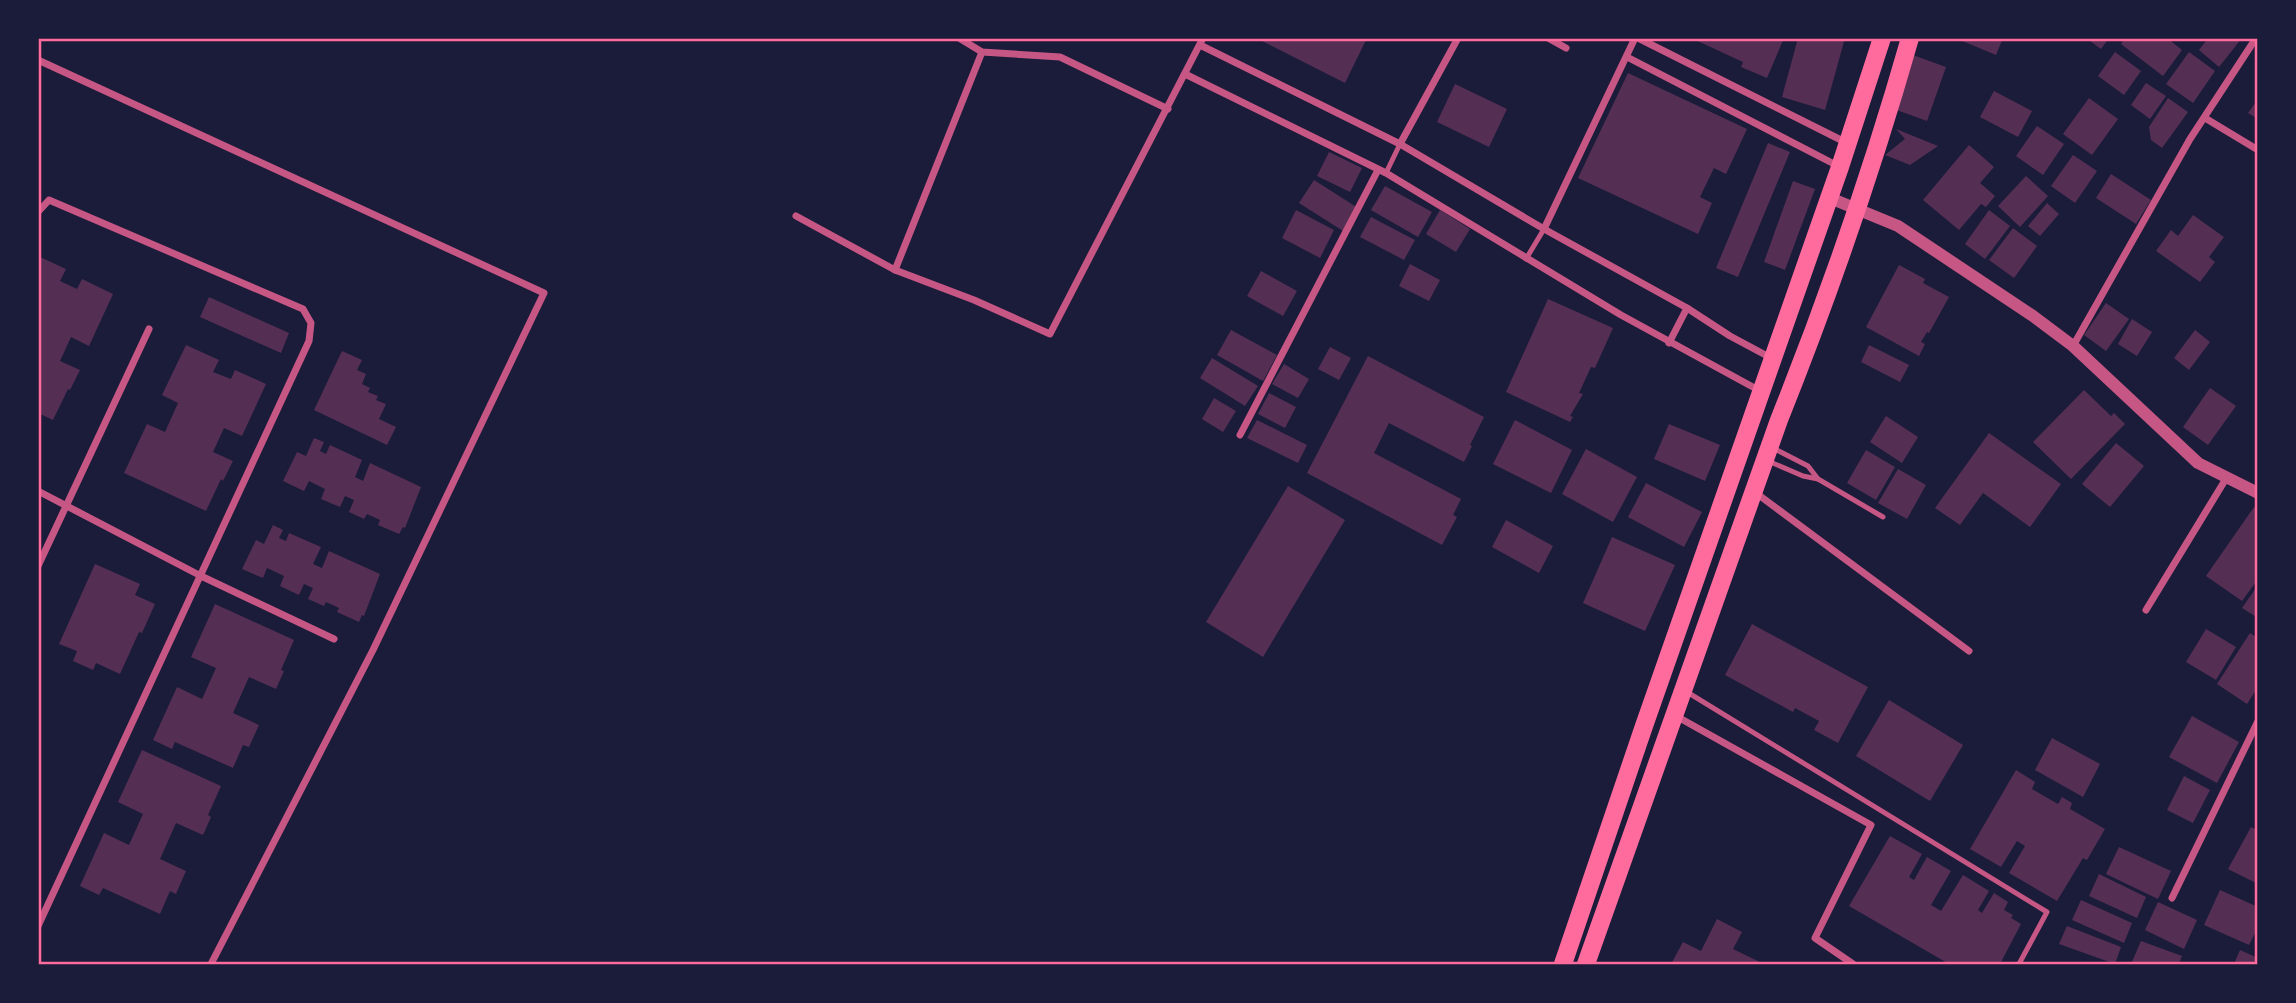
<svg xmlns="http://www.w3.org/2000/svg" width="2296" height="1003" font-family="'Noto Sans',sans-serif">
<rect width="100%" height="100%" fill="#1b1b3a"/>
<g fill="#542f53">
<path d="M1256,38H1367L1345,83Z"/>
<path d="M1691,38H1784L1767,78L1741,67L1743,62Z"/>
<path d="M1798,38H1845L1825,110L1782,97Z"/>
<path d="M1955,38H2003L1996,55Z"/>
<path d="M2086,38H2109L2101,49Z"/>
<path d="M2125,38H2167L2182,50L2163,76L2121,44Z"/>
<path d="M2208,38H2242L2219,67L2199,50Z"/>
<path d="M2115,52L2141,71L2124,95L2098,76Z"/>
<path d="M2189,52L2215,71L2193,103L2166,84Z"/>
<path d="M1910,54L1946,67L1927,121L1891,108Z"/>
<path d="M1628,73L1747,129L1726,174L1714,168L1700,197L1712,203L1698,234L1578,178Z"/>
<path d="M2146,83L2166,96L2150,119L2131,105Z"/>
<path d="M1455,84L1507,109L1489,147L1437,122Z"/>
<path d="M1994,91L2032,111L2018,137L1980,117Z"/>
<path d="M2089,98L2118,119L2092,155L2063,134Z"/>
<path d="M2168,98L2188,112L2162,148L2151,140L2149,127Z"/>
<path d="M2258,99V119L2248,113Z"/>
<path d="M2037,126L2064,144L2043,175L2016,156Z"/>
<path d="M1896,129L1938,146L1910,165L1885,155L1905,139Z"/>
<path d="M1768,143L1790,152L1738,277L1716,268Z"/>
<path d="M1969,145L1994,167L1980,183L1995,196L1986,207L1981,204L1959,230L1923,200Z"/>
<path d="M1329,152L1362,168L1350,192L1317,176Z"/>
<path d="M2073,155L2097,171L2075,203L2051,186Z"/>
<path d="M2111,174L2151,200L2136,224L2096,198Z"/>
<path d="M2026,176L2048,196L2020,227L1998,206Z"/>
<path d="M1314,180L1358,208L1343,231L1299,203Z"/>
<path d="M1793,181L1815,189L1785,270L1764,262Z"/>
<path d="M1385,186L1432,212L1418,237L1371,210Z"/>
<path d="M2047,203L2059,214L2040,236L2028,226Z"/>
<path d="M1296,210L1334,230L1320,258L1282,238Z"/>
<path d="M1440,210L1470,229L1456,252L1426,234Z"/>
<path d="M1989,210L2010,226L1985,259L1965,244Z"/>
<path d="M2193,215L2224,237L2209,257L2215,262L2200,282L2156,251L2171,230L2178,236Z"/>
<path d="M1371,217L1415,240L1404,260L1360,237Z"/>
<path d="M2013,228L2037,246L2014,278L1989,260Z"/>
<path d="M38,256L66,269L60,281L77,289L82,279L113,294L89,346L71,337L60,361L80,370L70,390L68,389L53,420L38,413Z"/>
<path d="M1410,264L1440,280L1429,301L1399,286Z"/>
<path d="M1899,265L1925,279L1923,283L1949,297L1929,333L1927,332L1921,342L1925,344L1919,356L1866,327Z"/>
<path d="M1261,271L1297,291L1283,316L1247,296Z"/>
<path d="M209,297L289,333L281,353L200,317Z"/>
<path d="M1548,299L1613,328L1595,368L1591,367L1579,393L1583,394L1570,416L1573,417L1570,422L1506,392Z"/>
<path d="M2106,303L2129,319L2106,351L2084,335Z"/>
<path d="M2132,319L2152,332L2137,356L2118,344Z"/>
<path d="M1231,330L1277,355L1263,381L1217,355Z"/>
<path d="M2195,330L2210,342L2189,370L2174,358Z"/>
<path d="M186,345L219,360L213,372L231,379L235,370L266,384L242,436L224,428L213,452L233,461L223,481L221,479L206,511L124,473L147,424L165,432L178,403L162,395Z"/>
<path d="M1869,345L1909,365L1900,382L1861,362Z"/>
<path d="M1330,347L1351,358L1339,380L1318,369Z"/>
<path d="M342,351L362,360L357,370L366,374L362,384L370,388L368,392L378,396L376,400L386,404L379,419L396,427L387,445L314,410Z"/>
<path d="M1368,356L1484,417L1470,445L1472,446L1464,462L1389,423L1374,453L1461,499L1453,515L1457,517L1442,545L1307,473Z"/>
<path d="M1212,358L1258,386L1245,406L1200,378Z"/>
<path d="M1284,364L1309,379L1298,398L1272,384Z"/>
<path d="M2210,388L2236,406L2208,445L2183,427Z"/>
<path d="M2084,390L2111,416L2114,413L2125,424L2071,479L2033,442Z"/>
<path d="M1269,393L1296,407L1285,428L1258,414Z"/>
<path d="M1214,398L1236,411L1223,432L1202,419Z"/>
<path d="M1886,416L1918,437L1902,463L1870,442Z"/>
<path d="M1257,420L1307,445L1298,463L1247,438Z"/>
<path d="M1515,420L1572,450L1551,493L1493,464Z"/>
<path d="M1669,424L1720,445L1705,481L1654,459Z"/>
<path d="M1989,433L2061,484L2030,527L1983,493L1960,525L1935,508Z"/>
<path d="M314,438L324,442L320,451L326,454L330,445L362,460L355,477L363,481L370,463L421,487L405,528L403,527L399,534L378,525L380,520L367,514L364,519L349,512L354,500L345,496L340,507L321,499L325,489L309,481L304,491L283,481L297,452L306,456Z"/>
<path d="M2116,443L2144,466L2110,507L2082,484Z"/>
<path d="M1586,449L1637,477L1613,522L1562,494Z"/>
<path d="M1866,450L1895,467L1876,500L1847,483Z"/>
<path d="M1898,469L1926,485L1907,519L1878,503Z"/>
<path d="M1646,483L1702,512L1684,547L1628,517Z"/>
<path d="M1288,486L1345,520L1263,657L1206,622Z"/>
<path d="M2254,507L2258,510V579L2242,601L2206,576Z"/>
<path d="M1506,520L1553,546L1539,573L1492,547Z"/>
<path d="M273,525L283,530L279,538L286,541L289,533L321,547L313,564L322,568L329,551L380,574L364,616L362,615L359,622L337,612L339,608L326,602L324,606L308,599L313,588L304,584L299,595L280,586L284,576L267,568L263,578L242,569L256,540L264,544Z"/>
<path d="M1612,537L1675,565L1645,631L1583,603Z"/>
<path d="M95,564L140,584L135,595L155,604L142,633L139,632L120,674L96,663L93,670L73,661L77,651L59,644Z"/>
<path d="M2258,585V618L2242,608Z"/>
<path d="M215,604L294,640L281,670L284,671L276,689L249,677L233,713L259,725L249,747L243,745L233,768L175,742L172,749L153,740L177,687L202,699L216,668L191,657Z"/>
<path d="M1752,624L1868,687L1838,743L1814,730L1819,721L1795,708L1793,712L1725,675Z"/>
<path d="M2206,629L2236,647L2216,680L2186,662Z"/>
<path d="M2250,633L2258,638V687L2247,704L2217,684Z"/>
<path d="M1889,700L1963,745L1930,801L1856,756Z"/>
<path d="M2192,716L2239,742L2217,783L2169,757Z"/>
<path d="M2052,738L2100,764L2083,797L2035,770Z"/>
<path d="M142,750L221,786L208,815L211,817L203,835L176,823L160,859L186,871L176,894L170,891L160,914L103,888L99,895L80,886L104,833L129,845L143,814L118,802Z"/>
<path d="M2016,770L2035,782L2032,789L2058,804L2062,797L2072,803L2070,809L2105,829L2087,860L2083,858L2057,901L2009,873L2025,846L2017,841L2001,867L1970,849Z"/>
<path d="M2184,776L2210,790L2193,823L2167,810Z"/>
<path d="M2251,827L2258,830V884L2228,869Z"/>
<path d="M1890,836L1922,854L1909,877L1914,880L1927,857L1951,871L1931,905L1941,911L1963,875L1989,891L1978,910L1982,913L1994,893L2008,902L2004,910L2013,915L2011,918L2021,924L2000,964H1949L1849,906Z"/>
<path d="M2119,847L2171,871L2158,899L2106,874Z"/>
<path d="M2099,874L2146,897L2137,918L2089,896Z"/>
<path d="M2220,890L2258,907V927L2249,945L2204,925Z"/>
<path d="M2081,900L2132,923L2124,943L2072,920Z"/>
<path d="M2158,902L2197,920L2184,949L2145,930Z"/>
<path d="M1717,919L1742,932L1733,949L1764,964H1671L1683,942L1701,951Z"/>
<path d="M2067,926L2121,947L2115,964L2059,944Z"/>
<path d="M2141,941L2182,956L2179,964H2131Z"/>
<path d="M2240,950L2258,958V964H2234Z"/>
</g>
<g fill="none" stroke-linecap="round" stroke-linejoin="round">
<g stroke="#c65784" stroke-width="5">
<path d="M1386,173L1400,144"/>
<path d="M1526,259L1544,229"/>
<path d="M1771,447L1808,466L1818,479L1883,517"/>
<path d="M1768,461L1803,476L1818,479"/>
<path d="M1687,692L2047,912L2019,964"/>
</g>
<g stroke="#c65784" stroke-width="7">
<path d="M959,38L982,52L1060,57L1168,109"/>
<path d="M1548,38L1566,48"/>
<path d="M1638,38L1847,143"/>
<path d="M1200,45L1400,144L1544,229L1687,308L1730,336L1773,359"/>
<path d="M1627,57L1840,167"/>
<path d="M38,60L544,293L373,650L211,964"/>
<path d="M1185,74L1386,173L1621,315L1762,392"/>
<path d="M2205,118L2258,150"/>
<path d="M1400,144L1458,38"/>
<path d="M38,212L49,200L303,309L311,323L309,341L38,926"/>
<path d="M796,216L895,270L982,52"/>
<path d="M1544,229L1635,38"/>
<path d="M895,270L974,300L1050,334L1203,38"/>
<path d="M1669,343L1687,308"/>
<path d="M2073,346L2190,139L2256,38"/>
<path d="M1240,435L1378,170"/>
<path d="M38,491L201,576L334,639"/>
<path d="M1756,493L1969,651"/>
<path d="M38,566L149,329"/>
<path d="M2146,610L2227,477"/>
<path d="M1676,716L1871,825L1815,938L1853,964"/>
<path d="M2172,898L2258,721"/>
</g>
<path stroke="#c65784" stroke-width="12" d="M1830,198L1898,226L2033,316L2073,346L2198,463L2258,493"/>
<g stroke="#ff6b9d" stroke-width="18">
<path d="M1563,964L1644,726L1840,167L1882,38"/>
<path d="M1586,964L1779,420C1829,295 1873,168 1910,38"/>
</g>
</g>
<rect width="2296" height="1003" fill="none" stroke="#1b1b3a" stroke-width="80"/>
<rect x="40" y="40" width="2216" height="923" fill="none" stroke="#ff6b9d" stroke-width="2.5"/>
</svg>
